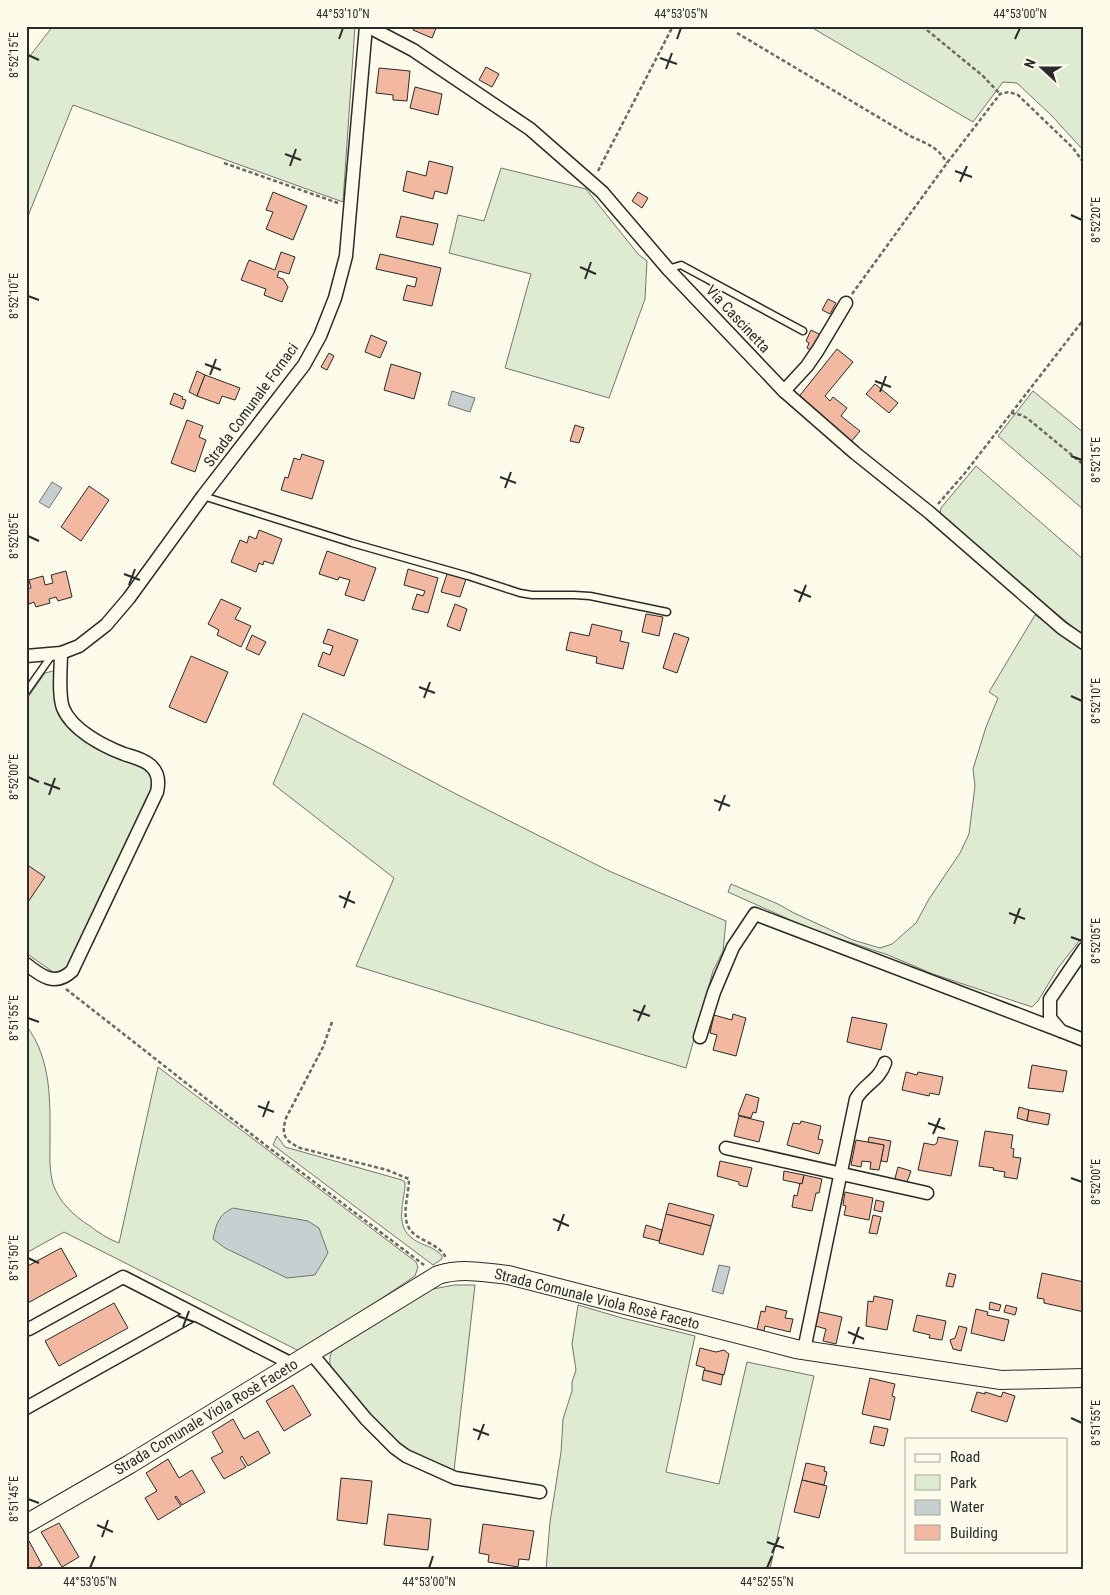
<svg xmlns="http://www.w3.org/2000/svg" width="1110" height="1595" font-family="'Roboto Condensed',sans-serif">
<rect width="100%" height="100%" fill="#fdfbea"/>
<g fill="#deebd1" stroke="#74746e">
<path d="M53,26H355L343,202L73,105L26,221V61Z"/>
<path d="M809,26H1084V151L1052,116L1017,83L1003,82L973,122Z"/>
<path d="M501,168L586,189L638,254L647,261L645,299L609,398L505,368L531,274L449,253L458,215L484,221Z"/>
<path d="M1033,391L1084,433V510L998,436Z"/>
<path d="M976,466L1084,560V636L1051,609L940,513L941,508Z"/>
<path d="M1035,615L1084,650V935L1058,968L1038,1001L1032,1007L933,974L888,955L813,930L728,892L731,884L778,904L794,913L853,940L880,948L892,944L916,923L929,899L960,853L969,834L975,786L973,769L986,727L998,698L989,692Z"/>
<path d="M57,670V708L145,766L155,783L70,967L56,974L26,953V700L45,673Z"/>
<path d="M303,713L456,794L609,871L726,921L723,951L713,971L686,1068L356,966L394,878L273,784Z"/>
<path d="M26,1025C52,1060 50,1101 50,1142C50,1155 49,1170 53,1184C59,1202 74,1216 90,1226C99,1233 108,1239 119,1243L158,1067L416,1262L418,1267L415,1276L301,1352L64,1232L26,1253Z"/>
<path d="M277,1136L285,1147L402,1180L405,1182V1187C402,1211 394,1232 422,1244C430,1247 436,1249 442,1256V1259L433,1265L273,1145Z"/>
<path d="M454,1285H475L454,1471L404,1451L331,1370C329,1361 329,1354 335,1347L409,1297L433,1289Z"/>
<path d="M578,1305L622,1318L695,1336L666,1472L719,1484L747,1362L814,1376L770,1569H546L550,1522L561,1452L563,1419L572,1391V1382L576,1370L572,1344Z"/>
</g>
<g fill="#c7d0d0" stroke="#74746e">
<path d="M452,391L475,398L470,412L448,405Z"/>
<path d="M52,482L62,488L49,508L39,502Z"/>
<path d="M233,1208L308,1221L319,1228L328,1253L315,1275L287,1278L225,1248L213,1239C216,1224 219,1214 233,1208Z"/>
<path d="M719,1265L730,1267L723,1294L712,1291Z"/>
</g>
<g fill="#f2b8a0" stroke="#2b2b2b">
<path d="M415,26H437L432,38L413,30Z"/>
<path d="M486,67L499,74L492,87L479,80Z"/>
<path d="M379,68L410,71L407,101L393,100V95L376,93Z"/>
<path d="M415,87L442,94L438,115L410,108Z"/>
<path d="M429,161L453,167L447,194L435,191L433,199L403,191L407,171L426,176Z"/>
<path d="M273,192L307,206L293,240L266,229L273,212L266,210Z"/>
<path d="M638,192L648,198L642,208L632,201Z"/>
<path d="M401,216L438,224L433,245L396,237Z"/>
<path d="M281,252L295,257L289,274L279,271L277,277L283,279L288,287L282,302L264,295L266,289L241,280L249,260L275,270Z"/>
<path d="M380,254L441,268L432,306L403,300L407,285L415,287L417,278L376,269Z"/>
<path d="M828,299L836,303L830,314L822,310Z"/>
<path d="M811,330L821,335L813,351L807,348L809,343L806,341Z"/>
<path d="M371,335L387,342L380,358L365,352Z"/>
<path d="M837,349L853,362L825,396L830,401L833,397L847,408L841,416L860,431L850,443L797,399Z"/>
<path d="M329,353L334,356L327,370L321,367Z"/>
<path d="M391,364L421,373L414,399L384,390Z"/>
<path d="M197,371L205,375L197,396L189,392Z"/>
<path d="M205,375L240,388L235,400L222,396L219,404L197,396Z"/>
<path d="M875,384L898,403L889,413L866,394Z"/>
<path d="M174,393L183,397L182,399L186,400L183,409L170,404Z"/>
<path d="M187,420L203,426L199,437L206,440L195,472L171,463Z"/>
<path d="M575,425L584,428L579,443L570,441Z"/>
<path d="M302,454L324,461L312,499L281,490L285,477L288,478L294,458L300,460Z"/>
<path d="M89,486L109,500L81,541L61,527Z"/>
<path d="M259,530L282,539L273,564L264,561L263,565L259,563L256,572L231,562L240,540L247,543L249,536L256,539Z"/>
<path d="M327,551L376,568L364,601L345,595L350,580L339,577L338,580L319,574Z"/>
<path d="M408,569L438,578L428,613L412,609L417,594L423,596L425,591L404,585Z"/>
<path d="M66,571L72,597L58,601L56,597L49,599L50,603L36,607L34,602L29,604L26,589L31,588L29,580L43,576L45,585L53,583L51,575Z"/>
<path d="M447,574L466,579L460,597L441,592Z"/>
<path d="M221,599L241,608L235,619L251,626L241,647L217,635L219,630L208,624Z"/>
<path d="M455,604L467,609L460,631L447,626Z"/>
<path d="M646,614L663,617L659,636L642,632Z"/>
<path d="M592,624L622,631L620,641L629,643L623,669L596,663L597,657L566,650L570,632L589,636Z"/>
<path d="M328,629L358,640L344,676L318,666L323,652L330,655L333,646L323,643Z"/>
<path d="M674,633L689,638L677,673L663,668Z"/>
<path d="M252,635L266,642L259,655L246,649Z"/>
<path d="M191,656L228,672L206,723L169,707Z"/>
<path d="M26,864L45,877L28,902L26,901Z"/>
<path d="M733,1014L746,1018L736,1056L713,1050L717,1035L710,1033L714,1015L732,1020Z"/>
<path d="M852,1017L887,1024L881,1050L847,1042Z"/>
<path d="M1032,1065L1067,1071L1063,1092L1028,1088Z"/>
<path d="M906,1072L917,1075L918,1072L943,1077L939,1095L930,1093L929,1096L902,1090Z"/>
<path d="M746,1094L759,1098L756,1113L753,1112L751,1118L738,1115Z"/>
<path d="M1019,1107L1029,1110L1027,1121L1017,1118Z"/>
<path d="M1029,1110L1050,1114L1048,1125L1027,1121Z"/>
<path d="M739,1116L764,1122L759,1142L734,1136Z"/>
<path d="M801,1121L821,1126L818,1139L823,1140L819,1154L787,1145L793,1123L800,1124Z"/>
<path d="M985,1131L1013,1135L1011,1148L1014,1149L1013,1157L1021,1158L1017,1179L1004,1177L1005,1172L993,1170L994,1168L979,1166Z"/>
<path d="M869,1137L891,1141L887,1162L881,1161L884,1145L868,1142Z"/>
<path d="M938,1137L958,1141L951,1176L918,1170L924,1143L934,1145L937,1143Z"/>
<path d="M856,1140L884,1145L879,1170L870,1169L871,1162L862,1161L861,1167L851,1165Z"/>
<path d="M720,1161L752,1168L747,1187L739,1185V1182L717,1176Z"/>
<path d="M898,1167L911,1171L906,1185L894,1182Z"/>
<path d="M784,1171L804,1175L802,1184L783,1180Z"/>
<path d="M804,1175L822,1179L819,1193H816L812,1211L792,1207L794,1195L797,1196L800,1183L802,1184Z"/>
<path d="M845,1192L873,1198L869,1220L844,1215L846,1206L843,1205Z"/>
<path d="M876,1200L884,1202L882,1212L874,1210Z"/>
<path d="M669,1203L714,1215L711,1226L666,1214Z"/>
<path d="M666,1214L711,1226L703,1255L659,1243Z"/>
<path d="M873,1215L881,1217L877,1234L869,1233Z"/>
<path d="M646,1225L662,1230L659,1241L643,1237Z"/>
<path d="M61,1248L77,1276L26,1304V1267Z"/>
<path d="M949,1273L956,1275L953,1287L946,1286Z"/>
<path d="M1042,1273L1084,1282V1312L1044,1303V1299L1037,1298Z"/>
<path d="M874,1296L893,1300L887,1330L866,1326L868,1301L873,1302Z"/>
<path d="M990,1302L1001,1305L999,1311L989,1309Z"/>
<path d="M114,1303L128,1328L59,1366L45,1341Z"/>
<path d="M1006,1305L1017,1308L1015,1315L1004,1312Z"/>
<path d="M766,1306L787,1311L785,1318L793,1319L790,1332L765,1326L764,1331L757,1329L761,1311L765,1312Z"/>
<path d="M976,1309L988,1312L987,1315L1009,1320L1004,1341L971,1333Z"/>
<path d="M815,1311L842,1317L836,1344L823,1341L826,1329L812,1325Z"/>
<path d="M917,1315L946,1321L942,1340L929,1338L930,1335L913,1331Z"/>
<path d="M959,1326L967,1328L961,1351L953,1349L950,1340L955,1338Z"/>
<path d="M700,1348L716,1352L724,1350L729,1354L724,1375L704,1370L705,1368L696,1365Z"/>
<path d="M704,1370L723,1375L721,1385L702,1380Z"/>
<path d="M870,1378L895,1384L892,1396L895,1397L890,1420L862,1414Z"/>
<path d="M293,1385L311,1415L284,1431L266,1401Z"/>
<path d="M977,1392L985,1394V1392L1001,1397L1003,1392L1015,1396L1007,1422L971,1411Z"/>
<path d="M233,1419L244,1439L258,1431L270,1453L248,1466L242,1456L240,1458L246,1467L224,1479L211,1458L223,1452L212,1432Z"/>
<path d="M874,1426L888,1429L884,1446L870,1443Z"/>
<path d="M168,1459L179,1478L192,1470L205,1492L182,1505L176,1496L175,1497L181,1506L158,1520L145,1498L157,1491L146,1473Z"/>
<path d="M806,1463L825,1467L824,1471L827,1472L824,1485L802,1480Z"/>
<path d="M341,1478L372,1481L367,1524L337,1520Z"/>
<path d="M802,1480L827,1486L819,1518L794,1512Z"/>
<path d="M388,1514L431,1519L428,1550L384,1545Z"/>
<path d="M59,1523L79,1557L62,1567L41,1532Z"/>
<path d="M483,1524L534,1531L529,1560L519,1559L518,1567L488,1562L489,1555L479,1553Z"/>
<path d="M29,1541L42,1565L35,1569H26V1542Z"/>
</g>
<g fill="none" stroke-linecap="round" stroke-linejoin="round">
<defs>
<g id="lane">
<path d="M668,269L681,265L803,331"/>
<path d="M203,496L352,543L468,576L520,593L532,595H574L590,596L667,612"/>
<path d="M26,692L52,655"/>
</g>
<g id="street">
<path d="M367,26L413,50L530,129L602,192L668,269L784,391L855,453L930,513L1062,628L1084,643"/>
<path d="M784,391L807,366L818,350L846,303"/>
<path d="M26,656L61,653L79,646L106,625L129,598L203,496L304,365L320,336L335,298L346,256L366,26"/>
<path d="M1084,949L1050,999V1018L1061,1031L1084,1040"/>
<path d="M26,964C41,976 55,987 72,971L157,792C159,783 159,774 152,767C146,760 133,757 124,754C103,746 72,730 63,708C58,694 61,669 61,653"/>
<path d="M700,1037L714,992L733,947L755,914L1061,1031"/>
<path d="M726,1148L927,1193"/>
<path d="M29,1329L123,1277L292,1364"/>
<path d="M804,1350L856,1099C864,1084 879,1081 885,1063"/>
<path d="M311,1353L366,1419L395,1448L406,1456L455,1478L540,1492"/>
<path d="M26,1408L194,1314"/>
</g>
<path id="secondary" d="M26,1524L130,1464L438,1275C461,1268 484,1272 508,1275L796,1349L1001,1380L1084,1378"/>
</defs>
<use href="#lane" stroke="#2b2b2b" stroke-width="9"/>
<use href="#street" stroke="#2b2b2b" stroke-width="15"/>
<use href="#secondary" stroke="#2b2b2b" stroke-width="20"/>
<g stroke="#6a6964" stroke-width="2.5" stroke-dasharray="4 2.5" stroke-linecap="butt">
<path d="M922,26L983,76L1000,94"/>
<path d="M737,33L910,136C927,144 937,146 947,163"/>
<path d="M224,163L338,203"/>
<path d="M598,171L673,26"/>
<path d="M852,294L947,163L1000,94L1009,92L1018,95L1073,148L1084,163"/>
<path d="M1011,413L1021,415L1027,418L1084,465"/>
<path d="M938,504L965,473L1084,319"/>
<path d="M66,989L264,1144L424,1265"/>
<path d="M332,1022L323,1047L286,1118C281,1135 284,1140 300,1148L387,1170L409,1179C409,1193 402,1213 408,1226C414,1241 439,1242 446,1258"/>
</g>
<use href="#lane" stroke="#fdfbea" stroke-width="6"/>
<use href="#street" stroke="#fdfbea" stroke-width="12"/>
<use href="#secondary" stroke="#fdfbea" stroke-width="18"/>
</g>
<path fill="none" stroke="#2b2b2b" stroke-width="2" d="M339,39L343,28M677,39L681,28M1015,39L1020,28M28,55L39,60M660,58L677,64M666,69L672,53M285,154L301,160M290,166L296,149M955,171L972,177M960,182L967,166M1071,215L1082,220M580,267L596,274M585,279L591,262M28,296L39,300M205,364L221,370M210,375L216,359M875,381L891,387M880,392L886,376M1071,456L1082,460M500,477L516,483M505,488L511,472M28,536L39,541M124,574L140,580M129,585L135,569M794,590L811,597M799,602L806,585M419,687L435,693M1071,696L1082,701M424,698L430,682M28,777L39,782M44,783L60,789M49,795L55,778M714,800L730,806M719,811L725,795M339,896L355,903M344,908L350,891M1009,913L1025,919M1014,924L1020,908M1071,937L1082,941M633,1010L650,1016M28,1018L39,1022M638,1021L645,1005M258,1106L274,1112M263,1117L269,1101M928,1123L945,1129M933,1134L940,1118M1071,1178L1082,1182M553,1219L569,1226M558,1231L564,1214M28,1258L39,1263M178,1316L194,1322M183,1327L189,1311M848,1332L864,1339M853,1344L859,1327M1071,1418L1082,1423M473,1429L489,1435M478,1440L484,1424M28,1499L39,1503M97,1525L113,1532M102,1537L108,1520M767,1542L784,1548M772,1553L779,1537M90,1568L95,1556M429,1568L433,1556M767,1568L772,1556"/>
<g text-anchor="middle" stroke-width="4" stroke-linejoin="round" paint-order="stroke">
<g font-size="15" fill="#2b2b2b" stroke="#fdfbea">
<text transform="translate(738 319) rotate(47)" y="5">Via Cascinetta</text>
<text transform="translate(251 405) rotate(-54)" y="5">Strada Comunale Fornaci</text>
<text transform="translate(597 1299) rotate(14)" y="5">Strada Comunale Viola Rosè Faceto</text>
<text transform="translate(206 1417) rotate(-31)" y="5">Strada Comunale Viola Rosè Faceto</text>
</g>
</g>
<rect width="1110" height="1595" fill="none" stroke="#fdfbea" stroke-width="55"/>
<rect x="905" y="1438" width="162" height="115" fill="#fdfbea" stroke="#a9a89e"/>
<rect x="915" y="1454" width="25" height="8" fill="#fdfbea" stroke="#a9a89e"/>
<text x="950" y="1462" font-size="15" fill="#2b2b2b">Road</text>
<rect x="915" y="1475" width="25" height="15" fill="#deebd1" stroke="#a9a89e"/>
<text x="950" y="1488" font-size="15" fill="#2b2b2b">Park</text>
<rect x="915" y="1500" width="25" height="15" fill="#c7d0d0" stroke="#a9a89e"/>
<text x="950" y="1512" font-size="15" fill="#2b2b2b">Water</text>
<rect x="915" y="1525" width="25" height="15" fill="#f2b8a0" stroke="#a9a89e"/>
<text x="950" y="1538" font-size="15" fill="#2b2b2b">Building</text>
<g transform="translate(1042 68) rotate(291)" stroke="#fdfbea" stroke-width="4" paint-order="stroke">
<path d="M0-4L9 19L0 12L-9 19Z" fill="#2b2b2b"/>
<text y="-8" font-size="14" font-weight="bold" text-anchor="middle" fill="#2b2b2b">N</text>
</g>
<rect x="28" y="28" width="1054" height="1540" fill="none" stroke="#2b2b2b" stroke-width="2"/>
<g font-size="12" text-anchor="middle" fill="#2b2b2b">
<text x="343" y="18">44°53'10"N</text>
<text x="681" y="18">44°53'05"N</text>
<text x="1020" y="18">44°53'00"N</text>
<text transform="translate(14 55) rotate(-90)" y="4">8°52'15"E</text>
<text transform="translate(1096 220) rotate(-90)" y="4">8°52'20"E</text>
<text transform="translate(14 296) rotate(-90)" y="4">8°52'10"E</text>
<text transform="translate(1096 460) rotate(-90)" y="4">8°52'15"E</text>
<text transform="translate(14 536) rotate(-90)" y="4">8°52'05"E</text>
<text transform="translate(1096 701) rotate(-90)" y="4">8°52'10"E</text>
<text transform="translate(14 777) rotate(-90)" y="4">8°52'00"E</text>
<text transform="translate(1096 941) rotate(-90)" y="4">8°52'05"E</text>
<text transform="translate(14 1018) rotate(-90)" y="4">8°51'55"E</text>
<text transform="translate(1096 1182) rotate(-90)" y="4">8°52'00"E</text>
<text transform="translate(14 1258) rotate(-90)" y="4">8°51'50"E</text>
<text transform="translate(1096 1423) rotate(-90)" y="4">8°51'55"E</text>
<text transform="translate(14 1499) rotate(-90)" y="4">8°51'45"E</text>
<text x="90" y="1586">44°53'05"N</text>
<text x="429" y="1586">44°53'00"N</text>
<text x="767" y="1586">44°52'55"N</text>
</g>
</svg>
